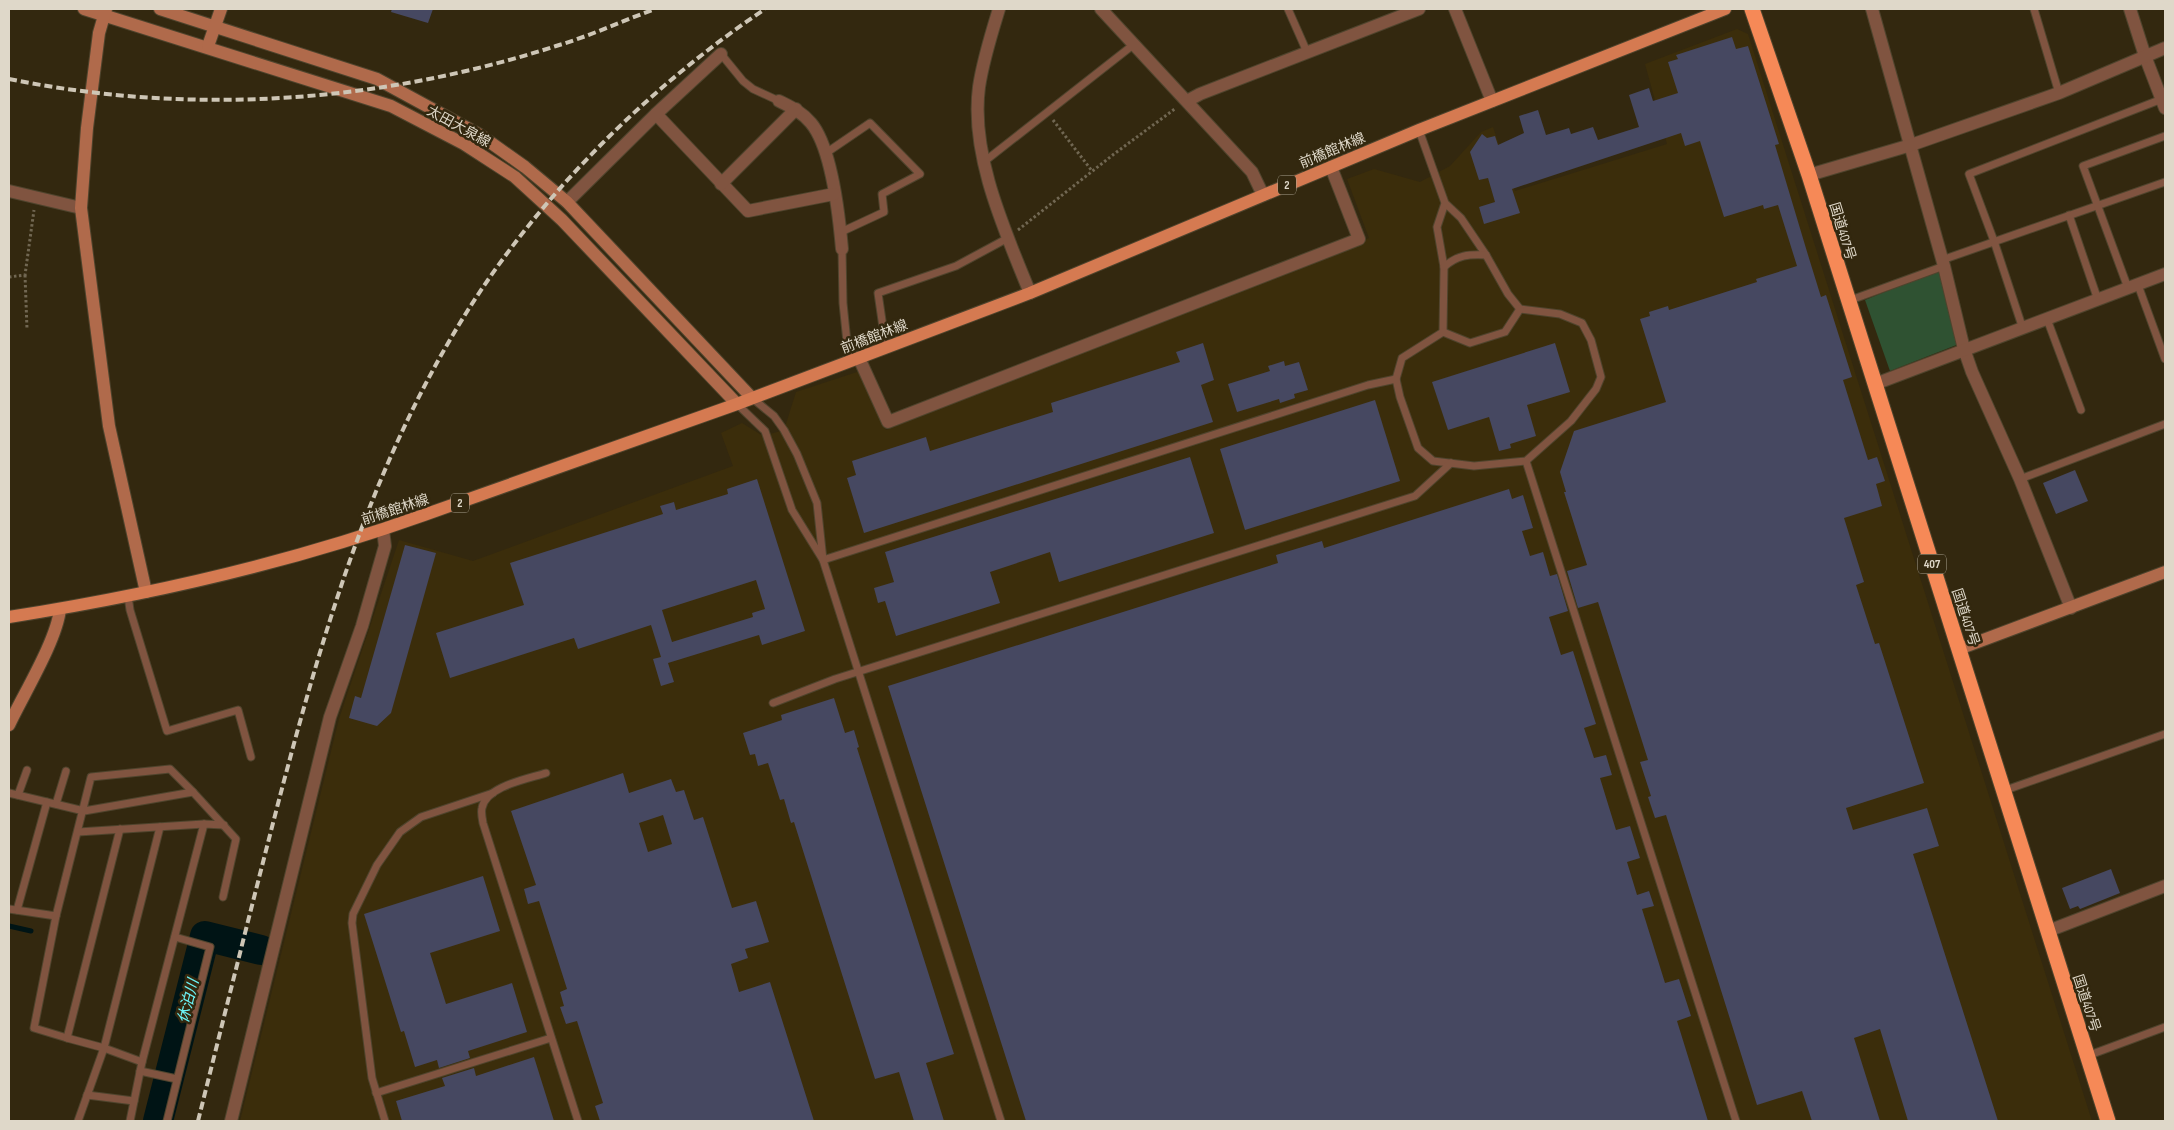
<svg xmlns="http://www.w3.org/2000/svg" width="2174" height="1130" font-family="'Sofia Sans Condensed','Noto Sans JP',sans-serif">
<rect width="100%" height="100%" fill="#33280f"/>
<path fill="#3b2d0b" d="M1737,29L1748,34L2092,1121H240L339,719L399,540L473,561L733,466L721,433L742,423L763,436L784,430L796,392L860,371L886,430L1369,238L1347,179L1374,169L1420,182L1450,166L1481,132L1493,127L1515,191L1667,144L1645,64Z"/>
<path fill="#2f5232" d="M1939,270L1959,344L1890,371L1865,300Z"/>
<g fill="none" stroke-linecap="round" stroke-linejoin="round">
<path stroke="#001415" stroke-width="5" d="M9,926L31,931"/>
<path stroke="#001415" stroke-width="30" d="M158,1121L205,936L261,950"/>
</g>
<g fill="#464861" fill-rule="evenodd">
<path d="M392,9H433L428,23L391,12Z"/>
<path d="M1732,37L1736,49L1748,46L1779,144L1775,145L1808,255L1821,297L1826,295L1852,377L1843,380L1868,460L1877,457L1885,481L1876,484L1882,506L1844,518L1864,582L1856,585L1875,644L1879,643L1924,783L1846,808L1853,830L1927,808L1939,846L1913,854L1998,1121H1908L1880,1029L1854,1038L1880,1121H1812L1802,1091L1757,1105L1666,815L1655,818L1648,797L1651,796L1640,762L1648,760L1598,602L1578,608L1567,571L1587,565L1564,492H1566L1560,472L1574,431L1666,402L1640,319L1650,316L1649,312L1668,306L1669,310L1757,282L1756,279L1797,266L1778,205L1764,209L1763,205L1724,217L1700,141L1685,146L1681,133L1512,189L1520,213L1484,224L1479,207L1495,202L1488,178L1479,180L1470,152L1482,134L1487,138L1495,136L1498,145L1524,133L1519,116L1538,110L1546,135L1569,128L1571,134L1593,127L1598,140L1639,127L1629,95L1649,88L1653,101L1678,93L1668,62L1678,59L1676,55Z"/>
<path d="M1203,343L1214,380L1201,385L1213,422L864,533L847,478L856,475L852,461L926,437L930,451L1053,412L1051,403L1180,362L1176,352Z"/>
<path d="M1555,343L1570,392L1527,405L1536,436L1510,444L1511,448L1499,451L1489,417L1448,430L1432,382Z"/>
<path d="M1284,361L1285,366L1299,362L1308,390L1294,394L1295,398L1280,403L1279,399L1237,412L1228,384L1270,371L1268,366Z"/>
<path d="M1375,400L1400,481L1245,530L1220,449Z"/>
<path d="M1190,457L1214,533L1059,582L1050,552L990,572L1000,603L896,636L885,601L878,603L874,588L894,582L885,552Z"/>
<path d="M2075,470L2088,501L2056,514L2043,483Z"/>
<path d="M757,479L805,631L762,645L759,635L668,663L674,682L661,686L653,659L661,657L651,625L578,649L574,638L450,678L436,633L524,605L510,563L663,514L660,506L674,502L676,510L728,494L727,489ZM756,580L765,609L752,613L753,617L672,642L662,610Z"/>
<path d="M1509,489L1512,499L1523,495L1533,528L1522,531L1530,556L1543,552L1550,576L1557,574L1568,611L1549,617L1561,655L1573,651L1596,724L1584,728L1594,758L1606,755L1612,775L1600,778L1616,830L1630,826L1640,858L1627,862L1637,895L1649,891L1654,906L1642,909L1665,983L1679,979L1691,1016L1677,1021L1708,1121H1026L888,686L1278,563L1276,555L1322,541L1324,548Z"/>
<path d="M405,545L436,553L391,713L377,726L349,718L355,696L361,698Z"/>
<path d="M834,698L845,733L854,730L859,747L857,748L954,1054L926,1063L944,1121H914L899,1072L875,1079L794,822L791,823L784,799L780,800L768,763L758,766L755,754L750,755L743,733L782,720L781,715Z"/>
<path d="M623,773L629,793L671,779L676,792L684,790L694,820L703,817L732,908L756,901L769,942L745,949L748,958L731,964L739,992L770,982L814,1121H600L595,1106L603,1103L577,1021L566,1024L560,1007L564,1006L560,992L567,989L539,901L528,904L524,889L536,885L511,811ZM663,815L672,844L648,852L639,823Z"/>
<path d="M2111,869L2120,893L2080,909L2078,906L2070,909L2062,888Z"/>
<path d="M483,876L500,931L430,953L446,1004L512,983L527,1032L468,1051L470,1058L439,1068L437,1060L415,1067L404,1031L401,1032L364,914Z"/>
<path d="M534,1057L554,1121H402L396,1101L445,1086L442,1078L474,1068L476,1076Z"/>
</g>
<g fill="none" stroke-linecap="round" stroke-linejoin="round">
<defs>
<g id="lane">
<path d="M1288,9L1307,52"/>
<path d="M2034,9L2059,93"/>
<path d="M721,54L743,81L753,89L779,101"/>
<path d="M1419,130L1445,203L1461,218L1486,255L1508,294L1520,309L1560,314L1582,323L1591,340L1601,377L1596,389L1571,421L1526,461L1474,466L1433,461L1418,448L1400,397L1396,379L1402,358L1443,332L1444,267L1437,227L1445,203"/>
<path d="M826,153L870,123L920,174L882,194L884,212L841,232"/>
<path d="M985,161L1133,45"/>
<path d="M2069,215L2098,300"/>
<path d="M842,249L843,303L849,362"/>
<path d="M1942,260L2165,182"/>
<path d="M1444,267C1457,255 1469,254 1486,255"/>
<path d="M2138,285L2165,359"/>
<path d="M2128,288L2083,166L2165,136"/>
<path d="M1848,301L1944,266"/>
<path d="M2047,319L2081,410"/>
<path d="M2023,329L1994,241L1969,174L2162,99"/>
<path d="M1443,332L1470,343L1505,332L1520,309"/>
<path d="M886,348L878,293L956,266L1008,238"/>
<path d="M752,398L774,416L784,430L797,454L817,503L823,560L1368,385L1396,379"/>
<path d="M737,404L765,431L792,510L823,560L1001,1121"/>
<path d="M1526,461L1736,1121"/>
<path d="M2020,479L2165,424"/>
<path d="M128,596L130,610L167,731L238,710L251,757"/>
<path d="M773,703L835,679L1415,496L1451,463"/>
<path d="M546,773C528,779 486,786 482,808C481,812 482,818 483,823L578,1121"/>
<path d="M2003,791L2165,734"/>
<path d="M193,792L236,839L223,897"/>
<path d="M9,793L84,811L193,792L170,769L91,777L56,916L9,909"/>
<path d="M18,795L27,770"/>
<path d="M56,804L66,771"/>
<path d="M160,827L104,1048L142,1062L204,824"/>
<path d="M78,832L204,824L224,825"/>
<path d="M17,910L47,802"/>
<path d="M56,916L34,1028L67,1038"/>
<path d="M2087,1056L2165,1027"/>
<path d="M140,1071L177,1079"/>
<path d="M376,1093L551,1038"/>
<path d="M87,1095L134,1101"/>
<path d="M78,1121L104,1048L67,1038L120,829"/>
<path d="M130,1121L142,1062"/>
<path d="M167,1121L210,947L175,937"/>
<path d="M385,1121L372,1078L352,923L353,914L377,865L400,832L421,817L493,793"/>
</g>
<g id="street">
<path d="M999,9C991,35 983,60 979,87C970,155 1005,231 1030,293"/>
<path d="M1101,9L1252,172L1263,195"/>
<path d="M1455,9L1492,101"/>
<path d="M1872,9L1944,266L1964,349L1972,372L2020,479L2071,608"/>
<path d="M2130,9L2145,56L2165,108"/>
<path d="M779,101C791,107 802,112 811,123C832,148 839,215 842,249"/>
<path d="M1187,101L1200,94L1419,9"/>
<path d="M656,114L748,211L834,194"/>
<path d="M1809,175L1911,145L2059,93L2165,48"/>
<path d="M721,184L796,109"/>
<path d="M9,191L81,208"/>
<path d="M567,202L656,114L721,54"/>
<path d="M859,358L888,422L1359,239L1331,167"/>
<path d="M1875,384L2165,274"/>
<path d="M2048,931L2165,886"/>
<path d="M231,1121L330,717L362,626L385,546L383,530"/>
</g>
<g id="secondary">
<path d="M84,9L391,106L464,144L515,177L562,220L737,404"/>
<path d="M106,9L99,33L87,128L81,208L109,426L146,592"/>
<path d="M160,9L377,79L480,135L525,167L567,202L752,398"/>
<path d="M208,46L221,9"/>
<path d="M1959,649L2165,572"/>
<path d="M9,725C23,695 57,640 60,609"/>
</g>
<path id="primary" d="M9,617C149,595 290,563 424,515L737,404L1030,293L1419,130L1725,9"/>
<path id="highway" d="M1752,9L1809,175L2108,1121"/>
</defs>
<use href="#lane" stroke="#4f442d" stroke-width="9"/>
<use href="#street" stroke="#4f442d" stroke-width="14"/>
<use href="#secondary" stroke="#4f442d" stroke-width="14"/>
<use href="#primary" stroke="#4f442d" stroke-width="14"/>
<use href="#highway" stroke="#4f442d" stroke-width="17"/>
<g stroke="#716752" stroke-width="3" stroke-dasharray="2.5 2.5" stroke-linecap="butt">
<path d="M1053,120L1092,171"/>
<path d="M1018,230L1114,154L1176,108"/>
<path d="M25,275L27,329"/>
<path d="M9,277L25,275L34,210"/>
</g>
<use href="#lane" stroke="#805440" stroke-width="7"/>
<use href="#street" stroke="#805440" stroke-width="12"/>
<use href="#secondary" stroke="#b06a4b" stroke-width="12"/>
<use href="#primary" stroke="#d57a51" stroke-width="12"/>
<use href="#highway" stroke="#f68957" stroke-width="15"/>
<g stroke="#cec6b6" stroke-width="4" stroke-dasharray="8 4" stroke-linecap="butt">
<path d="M9,79C192,116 379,103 556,46C590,36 622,21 655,9"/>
<path d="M198,1121C225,1013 252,904 280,796C325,625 373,461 468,310C543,192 649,87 765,9"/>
</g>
</g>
<g text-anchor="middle" stroke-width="5" stroke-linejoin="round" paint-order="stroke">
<g fill="#33280f" stroke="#aba391" stroke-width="1">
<rect x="1278" y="175.5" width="18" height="19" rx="4"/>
<rect x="451" y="493.5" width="18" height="19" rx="4"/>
<rect x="1918" y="554.5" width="28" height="19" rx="4"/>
</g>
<g font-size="12" font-weight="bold" fill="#dfd8c9">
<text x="1287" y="189">2</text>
<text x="460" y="507">2</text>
<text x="1932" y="568">407</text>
</g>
<g font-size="14" fill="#dfd8c9" stroke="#33280f">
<text transform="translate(459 126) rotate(29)" y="5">太田大泉線</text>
<text transform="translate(1332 150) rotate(-23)" y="5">前橋館林線</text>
<text transform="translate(1843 231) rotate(73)" y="5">国道407号</text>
<text transform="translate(874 336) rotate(-21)" y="5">前橋館林線</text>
<text transform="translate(395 509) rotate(-18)" y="5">前橋館林線</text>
<text transform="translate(1966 617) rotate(72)" y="5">国道407号</text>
<text transform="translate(2087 1003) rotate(72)" y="5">国道407号</text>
</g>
<g font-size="15" font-style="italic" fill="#6cf4f8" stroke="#33280f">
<text transform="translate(188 1001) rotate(-76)" y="5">休泊川</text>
</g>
</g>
<rect width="2174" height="1130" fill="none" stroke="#dfd8c9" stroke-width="20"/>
</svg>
